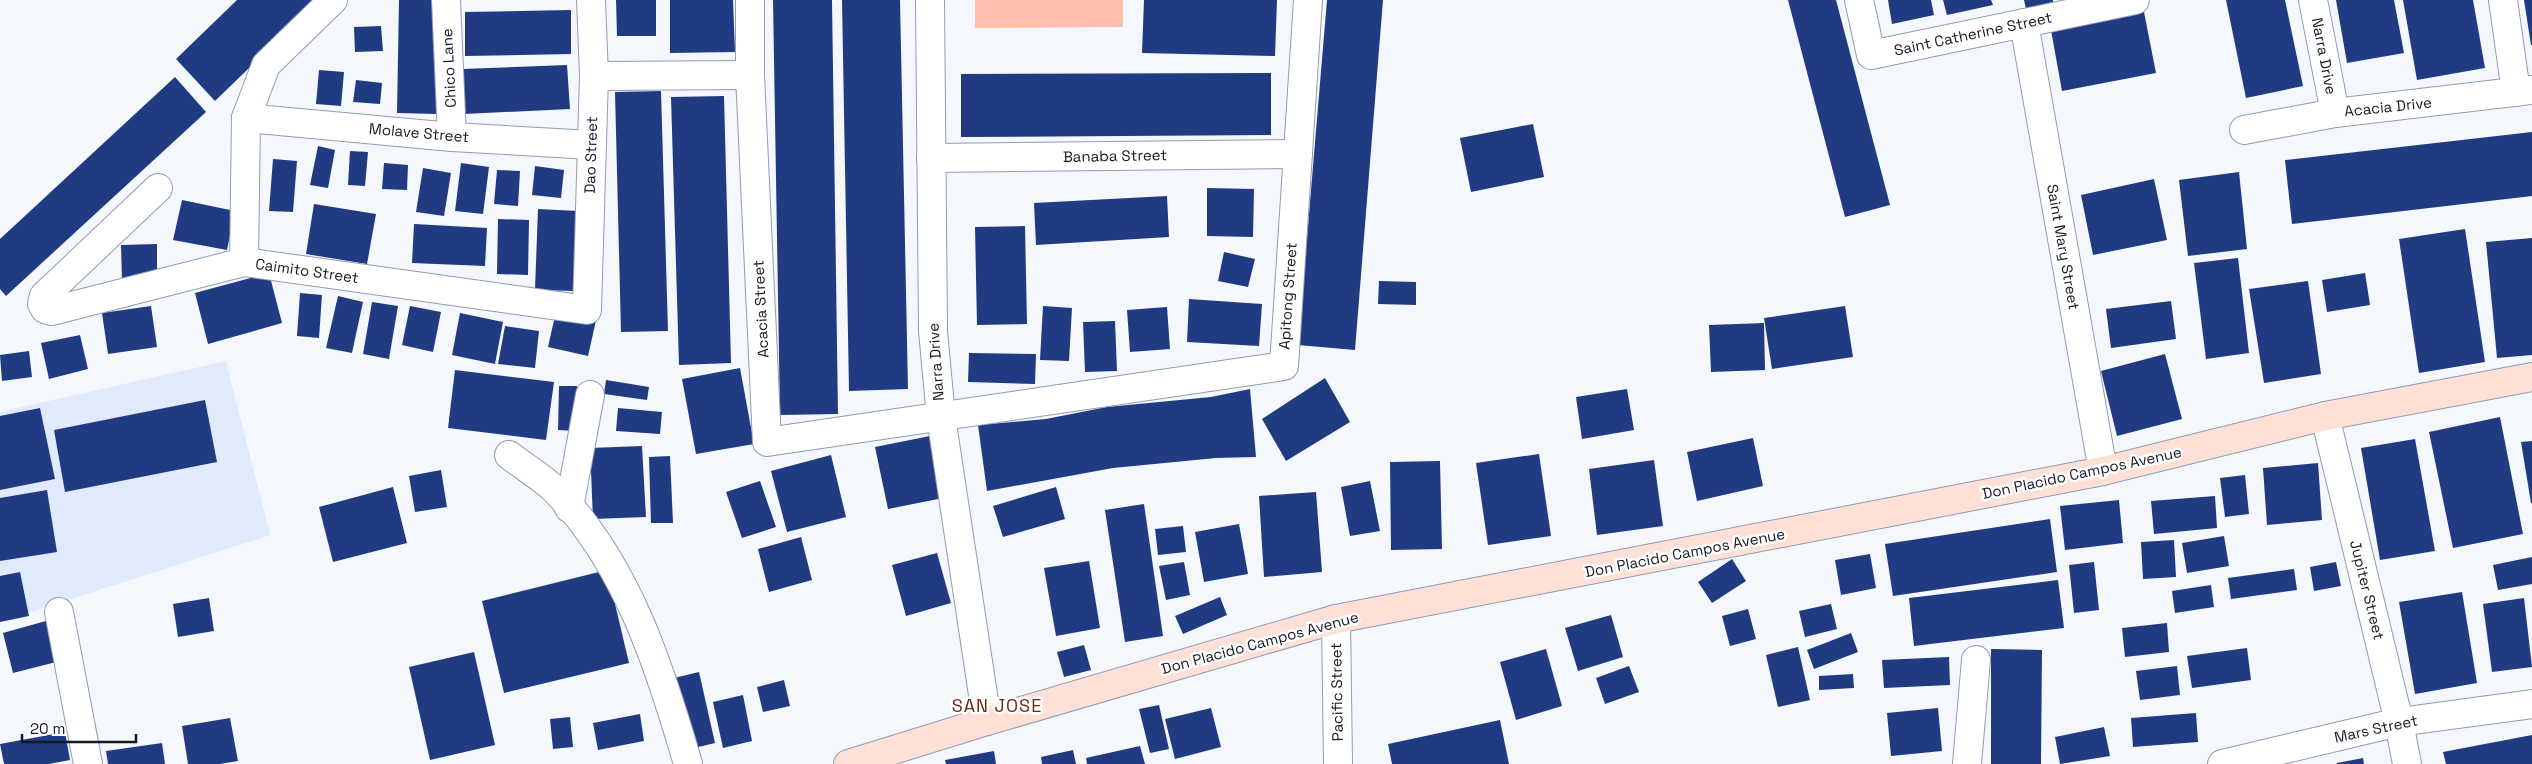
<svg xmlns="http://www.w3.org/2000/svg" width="2532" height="764" font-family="'Space Grotesk',sans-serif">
<rect width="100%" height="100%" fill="#f4f7fc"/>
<path fill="#e0eafc" d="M226,361L270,535L0,622V412Z"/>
<path fill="#febeab" d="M975,0H1123V27L975,28Z"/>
<g fill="#203b81">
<path d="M237,0H319L215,101L176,59Z"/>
<path d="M399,0H439L437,114L397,113Z"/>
<path d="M616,0H656V36H617Z"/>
<path d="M670,0H733L735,52L670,53Z"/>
<path d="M773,0H832L838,414L780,415Z"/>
<path d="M842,0H900L908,389L849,391Z"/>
<path d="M1144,0H1277L1275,56L1142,53Z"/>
<path d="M1327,0H1383L1355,350L1298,345Z"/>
<path d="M1788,0H1836L1890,205L1845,217Z"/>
<path d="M1888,0H1931L1934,15L1892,24Z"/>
<path d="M1943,0H1991L1993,5L1947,15Z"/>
<path d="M2024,0H2053V2L2026,9Z"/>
<path d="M2226,0H2285L2303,86L2246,98Z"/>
<path d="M2336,0H2394L2404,53L2347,63Z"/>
<path d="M2403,0H2473L2485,68L2417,80Z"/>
<path d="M2524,0H2532V45H2531Z"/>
<path d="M571,10V54L465,56V12Z"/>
<path d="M2144,12L2156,73L2062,91L2051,30Z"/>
<path d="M381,26L383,51L355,52L354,27Z"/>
<path d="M567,65L570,109L464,114L462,69Z"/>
<path d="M319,70L344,72L341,106L316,104Z"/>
<path d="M1271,73V135L961,137V74Z"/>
<path d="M175,77L206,112L6,296L0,289V239Z"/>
<path d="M356,80L382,83L380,104L353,102Z"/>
<path d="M661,91L668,331L621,332L615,92Z"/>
<path d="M724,96L731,363L679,365L671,97Z"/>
<path d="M1533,124L1544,177L1471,192L1460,138Z"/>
<path d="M2532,132V196L2292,224L2285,160Z"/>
<path d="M318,146L335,150L328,188L310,185Z"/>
<path d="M350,151L368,152L365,186L348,185Z"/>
<path d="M273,159L297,161L293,212L269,211Z"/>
<path d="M384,163L408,165L407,190L382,189Z"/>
<path d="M461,163L489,167L483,214L455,211Z"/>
<path d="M535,166L564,170L561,198L532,195Z"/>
<path d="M423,168L451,173L444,216L416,212Z"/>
<path d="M497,170L520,171L518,206L494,204Z"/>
<path d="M2239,172L2247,249L2188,256L2179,180Z"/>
<path d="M2154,179L2167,240L2093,255L2081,195Z"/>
<path d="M1207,188L1254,189L1253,237L1207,236Z"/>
<path d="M1167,196L1169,237L1036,245L1034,203Z"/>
<path d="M182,200L235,211L227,250L173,240Z"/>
<path d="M314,204L376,214L367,264L306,254Z"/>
<path d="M538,209L578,211L575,291L535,290Z"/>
<path d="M498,219L529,220L528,275L497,274Z"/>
<path d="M414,224L487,228L485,266L412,263Z"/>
<path d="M1025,226L1027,324L977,325L975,227Z"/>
<path d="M2465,229L2485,362L2419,373L2399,239Z"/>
<path d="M2532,238V355L2497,358L2486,242Z"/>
<path d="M157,244V280H122L121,245Z"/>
<path d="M1224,252L1255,259L1248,287L1218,281Z"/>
<path d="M2238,258L2249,353L2206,359L2194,263Z"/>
<path d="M269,273L282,323L208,344L195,293Z"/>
<path d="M2365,273L2370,305L2327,312L2322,280Z"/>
<path d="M1379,281L1416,282V305L1378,304Z"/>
<path d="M2308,281L2321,374L2264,383L2249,289Z"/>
<path d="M300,293L322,295L319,338L297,336Z"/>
<path d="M338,296L363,302L352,353L326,348Z"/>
<path d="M1189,299L1262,304L1259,346L1187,342Z"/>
<path d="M2171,301L2176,339L2111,348L2106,309Z"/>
<path d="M372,302L398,306L389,359L363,354Z"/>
<path d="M151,306L157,347L108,354L102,313Z"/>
<path d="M410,306L441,312L433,352L402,345Z"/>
<path d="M1043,306L1072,308L1069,361L1040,360Z"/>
<path d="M1845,306L1853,357L1772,369L1764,318Z"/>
<path d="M557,307L597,316L588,356L548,347Z"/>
<path d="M1167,307L1170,349L1130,352L1127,310Z"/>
<path d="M460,313L503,322L495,364L452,355Z"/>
<path d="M1115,321L1117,371L1085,372L1083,322Z"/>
<path d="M1764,323L1765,370L1711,372L1709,325Z"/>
<path d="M505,326L539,331L535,368L498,364Z"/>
<path d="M80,335L88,369L49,379L41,343Z"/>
<path d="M29,351L32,377L2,381L0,355Z"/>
<path d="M969,353L1036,354L1035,384L968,382Z"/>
<path d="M2165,354L2182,419L2117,436L2101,371Z"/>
<path d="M740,368L754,444L696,454L682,379Z"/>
<path d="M455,370L554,382L546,440L448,428Z"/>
<path d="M1325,378L1350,422L1286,461L1262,419Z"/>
<path d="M606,380L649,387L647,400L604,394Z"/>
<path d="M559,386H577L576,431L558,430Z"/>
<path d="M1250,389L1256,457L1216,458L1113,468L987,491L978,425L1046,419L1107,407L1211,397Z"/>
<path d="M1627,389L1634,430L1582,439L1576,397Z"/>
<path d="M205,400L217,462L65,492L54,430Z"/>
<path d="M40,408L55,479L0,490V416Z"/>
<path d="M618,408L662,412L660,434L616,431Z"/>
<path d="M2500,417L2523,534L2453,548L2429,432Z"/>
<path d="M930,436L943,498L888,509L875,447Z"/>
<path d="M1753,438L1763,486L1697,501L1687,452Z"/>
<path d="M2415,439L2435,551L2380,560L2361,448Z"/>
<path d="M2532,441V503H2531L2521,442Z"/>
<path d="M642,446L646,517L593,519L590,448Z"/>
<path d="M1539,454L1551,536L1488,545L1476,463Z"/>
<path d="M831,455L846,517L787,532L771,471Z"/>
<path d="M670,456L673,523H651L649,457Z"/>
<path d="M1654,460L1663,526L1597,535L1589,469Z"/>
<path d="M1440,461L1442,549L1391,550L1390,462Z"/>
<path d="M2318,463L2322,520L2267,525L2263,468Z"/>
<path d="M441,470L447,507L415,512L409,476Z"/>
<path d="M2245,475L2249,514L2225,517L2220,478Z"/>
<path d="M760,481L776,527L742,538L726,492Z"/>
<path d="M1370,481L1380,531L1350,536L1341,487Z"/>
<path d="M393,487L407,543L333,562L319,507Z"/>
<path d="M1056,487L1065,519L1003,537L993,506Z"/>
<path d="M47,490L57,552L0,561V498Z"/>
<path d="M1316,492L1322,572L1264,577L1259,496Z"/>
<path d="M2215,496L2217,528L2154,534L2151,501Z"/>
<path d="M2119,500L2123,543L2065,550L2060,506Z"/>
<path d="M1144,504L1163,636L1125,642L1105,510Z"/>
<path d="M2050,519L2057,572L1893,596L1885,544Z"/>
<path d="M1239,524L1248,574L1204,582L1195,532Z"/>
<path d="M1183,526L1186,552L1158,555L1155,529Z"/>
<path d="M2224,536L2229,566L2187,573L2182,543Z"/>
<path d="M801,537L812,580L769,592L758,549Z"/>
<path d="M2174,540L2176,577L2143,579L2141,542Z"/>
<path d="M937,553L951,603L906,616L892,565Z"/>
<path d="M1870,554L1876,588L1841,595L1835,560Z"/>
<path d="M2532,557V584L2498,590L2493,565Z"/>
<path d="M1732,559L1746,581L1712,603L1698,582Z"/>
<path d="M1089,561L1100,628L1056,636L1044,568Z"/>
<path d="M1184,562L1190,595L1166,600L1159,566Z"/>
<path d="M2094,562L2099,610L2074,613L2069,565Z"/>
<path d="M2336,562L2341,586L2314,591L2310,567Z"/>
<path d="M2294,569L2297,590L2231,599L2228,578Z"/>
<path d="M607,570L629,663L504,693L482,601Z"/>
<path d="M20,572L29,616L0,622V576Z"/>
<path d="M2058,580L2064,628L1914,646L1909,598Z"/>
<path d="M2211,585L2214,607L2175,613L2172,591Z"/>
<path d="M2462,592L2477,683L2415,694L2399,602Z"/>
<path d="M1220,597L1227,615L1183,634L1175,616Z"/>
<path d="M209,598L214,631L178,637L173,604Z"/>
<path d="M2524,598L2532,667L2492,672L2483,604Z"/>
<path d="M1831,604L1837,629L1805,637L1799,611Z"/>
<path d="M1748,609L1756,639L1730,646L1722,616Z"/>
<path d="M1611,615L1623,657L1578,671L1565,628Z"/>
<path d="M53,619L64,660L13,673L3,633Z"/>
<path d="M2167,623L2169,652L2125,657L2122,628Z"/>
<path d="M1851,633L1858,652L1814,669L1807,650Z"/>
<path d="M1084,645L1091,670L1064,677L1057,652Z"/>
<path d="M1798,647L1810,700L1778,707L1766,655Z"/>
<path d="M2247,648L2251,680L2192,688L2187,656Z"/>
<path d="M1546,649L1562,706L1516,720L1500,662Z"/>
<path d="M1991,649L2042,650L2041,764H1991Z"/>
<path d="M474,652L495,745L430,760L409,667Z"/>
<path d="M1949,657L1950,685L1884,688L1882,660Z"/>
<path d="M1629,666L1639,692L1605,704L1596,678Z"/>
<path d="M2177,666L2180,695L2140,700L2136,671Z"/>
<path d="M699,672L715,743L686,750L670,679Z"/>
<path d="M1853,674L1854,688L1819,690V676Z"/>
<path d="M784,680L790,706L763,712L757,687Z"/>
<path d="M743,695L752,741L723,748L713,702Z"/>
<path d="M1159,705L1169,749L1150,753L1139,709Z"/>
<path d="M1211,708L1221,747L1175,759L1165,719Z"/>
<path d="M1938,708L1942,751L1891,756L1887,713Z"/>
<path d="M2196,713L2198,742L2133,747L2131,718Z"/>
<path d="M640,714L644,741L598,750L593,723Z"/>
<path d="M570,717L573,747L553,749L550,719Z"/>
<path d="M230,718L238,761L220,764H188L182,726Z"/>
<path d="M1500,720L1509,764H1392L1388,744Z"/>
<path d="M2104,727L2110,756L2060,764L2055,737Z"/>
<path d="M65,732L70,760L49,764H4L0,744Z"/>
<path d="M2532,735V764H2446L2443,752Z"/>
<path d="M162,743L165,764H108L106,751Z"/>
<path d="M1140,746L1145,764H1087L1086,758Z"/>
<path d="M1073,750L1076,764H1042L1041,757Z"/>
<path d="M994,751L996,764H946L945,760Z"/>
<path d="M2363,758L2364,764H2337V763Z"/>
</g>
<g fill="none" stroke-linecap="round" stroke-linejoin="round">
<defs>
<g id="minor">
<path d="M446,0L452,137"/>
<path d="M750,0V75L767,442L1284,366L1308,0"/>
<path d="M930,0L933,331L941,417L987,721"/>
<path d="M1859,0L1871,55L2135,0"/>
<path d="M2313,0L2335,113"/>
<path d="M2503,0L2516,92"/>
<path d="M2024,23L2103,471"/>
<path d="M594,76L750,75"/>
<path d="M246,118L452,137L592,145"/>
<path d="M2244,130L2335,113L2532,90"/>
<path d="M931,158L1298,154"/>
<path d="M158,188L44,296L42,304L45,309L52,311L244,262L587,310L594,76L591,0"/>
<path d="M244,262L246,118L266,65L333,0"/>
<path d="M2325,416L2399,722L2407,764"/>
<path d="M509,455C524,467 542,477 555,490C627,564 660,667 688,764"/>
<path d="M569,508L590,395"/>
<path d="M59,612L88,764"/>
<path d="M1336,619L1338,764"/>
<path d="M1967,764L1976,660"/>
<path d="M2222,764L2399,722L2532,704"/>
</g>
<path id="secondary" d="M848,764L987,721L1336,619L2103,471L2325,416L2532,377"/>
</defs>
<use href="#minor" stroke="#919cb2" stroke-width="30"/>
<use href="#secondary" stroke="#919cb2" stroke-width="30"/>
<use href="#minor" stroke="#fff" stroke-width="28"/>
<use href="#secondary" stroke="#fee0d7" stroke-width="28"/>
</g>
<g text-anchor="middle" stroke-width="5" stroke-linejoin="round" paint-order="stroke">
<g font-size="15" fill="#151922" stroke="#fff">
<text transform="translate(1973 34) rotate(-12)" y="5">Saint Catherine Street</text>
<text transform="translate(2324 56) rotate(79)" y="5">Narra Drive</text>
<text transform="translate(449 68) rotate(-93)" y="5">Chico Lane</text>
<text transform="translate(2388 107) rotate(-6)" y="5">Acacia Drive</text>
<text transform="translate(419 133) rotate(5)" y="5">Molave Street</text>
<text transform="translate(591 155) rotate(-88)" y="5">Dao Street</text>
<text transform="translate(1115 156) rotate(-1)" y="5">Banaba Street</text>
<text transform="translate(2063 247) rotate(80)" y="5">Saint Mary Street</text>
<text transform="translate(307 271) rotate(8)" y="5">Caimito Street</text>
<text transform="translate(1288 296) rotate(-86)" y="5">Apitong Street</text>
<text transform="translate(761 309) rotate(-93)" y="5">Acacia Street</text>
<text transform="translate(936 362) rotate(-94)" y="5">Narra Drive</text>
<text transform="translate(2082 473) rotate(-12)" y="5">Don Placido Campos Avenue</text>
<text transform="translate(1685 553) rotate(-11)" y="5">Don Placido Campos Avenue</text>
<text transform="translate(2367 590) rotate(76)" y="5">Jupiter Street</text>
<text transform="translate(1260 643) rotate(-15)" y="5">Don Placido Campos Avenue</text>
<text transform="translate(1337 692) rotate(-91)" y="5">Pacific Street</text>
<text transform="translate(2376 729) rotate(-12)" y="5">Mars Street</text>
</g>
<g font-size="18" letter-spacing="1" fill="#6a2813" stroke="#fff">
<text x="997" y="712">SAN JOSE</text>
</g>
</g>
<path d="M22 734v8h114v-8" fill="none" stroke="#151922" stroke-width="2.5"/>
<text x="30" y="734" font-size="15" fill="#151922" stroke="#ffffff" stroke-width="4" paint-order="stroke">20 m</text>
</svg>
